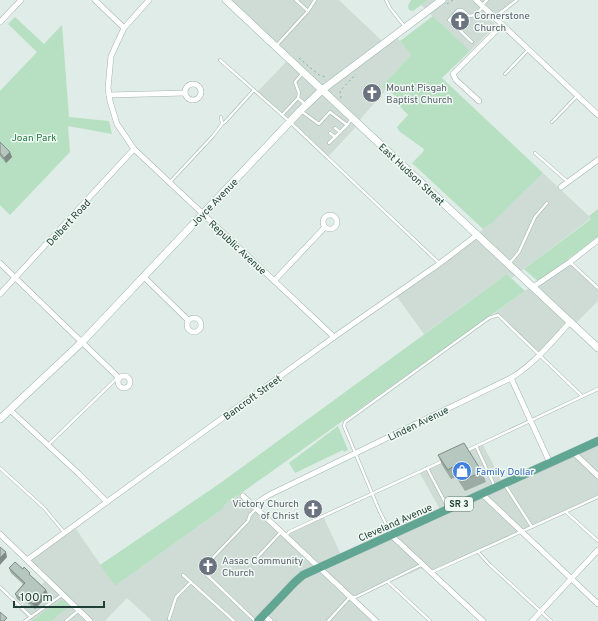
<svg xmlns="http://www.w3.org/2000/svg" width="598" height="621" font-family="Overpass,sans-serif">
<rect width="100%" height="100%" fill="#e0ece7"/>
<g fill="#cedcd5">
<path d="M225,0H339L383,42L395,35L411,55L382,86L387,89L362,117L354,129L326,159L256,93L289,59Z"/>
<path d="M428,0H516L490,19L496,25L470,51L421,5Z"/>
<path d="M543,173L591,218L512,278L507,274L424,334L395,294L492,223Z"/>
<path d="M568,259L598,288V301L573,326L569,322L541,354L495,313Z"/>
<path d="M598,441V497L431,572L425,567L352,598L376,621H152L127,598L105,621H51L61,600L31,621L19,609L47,579L28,561L74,526L115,586L221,510L229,500L240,494L285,535L323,516L342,557L441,511L419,472L482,443L503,483Z"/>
</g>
<g fill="#b6e0c1">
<path d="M411,0H428L413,11L409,10L408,6Z"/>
<path d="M433,16L470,51L442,78L543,173L492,223L483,229L412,163L423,152L424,149L399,131L397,127L408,115L395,101L398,98L382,86L411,55L400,41Z"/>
<path d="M15,17L44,44L62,25L69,117L109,121L112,134L68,126L70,152L10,215L0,205V91L37,52L8,24Z"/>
<path d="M598,209V237L538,281L524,269L591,219L589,216Z"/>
<path d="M507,274L525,291L240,494L229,500L221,510L115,586L100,565L219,484Z"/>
<path d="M338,426L348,450L344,452L343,450L295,473L289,463Z"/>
<path d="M61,600L66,602L69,606L51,621H31Z"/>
</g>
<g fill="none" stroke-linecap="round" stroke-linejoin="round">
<defs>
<g id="lane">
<path d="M386,0L390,8L405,27"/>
<path d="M482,5L487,0"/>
<path d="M308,11L315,0"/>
<path d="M495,17L517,0"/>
<path d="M472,42L449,20L458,10H462L469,16L475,15L483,7"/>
<path d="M276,46L308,11L296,0"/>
<path d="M220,60L290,122L439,263"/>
<path d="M505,74L528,50"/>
<path d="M298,98L299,93L295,82L302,74"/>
<path d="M301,111L319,124L330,112L347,125L352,119"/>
<path d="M282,115L298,98L306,105"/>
<path d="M552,122L577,96"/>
<path d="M222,124L225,122L254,90"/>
<path d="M335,128L340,132"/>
<path d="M330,133L335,137"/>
<path d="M329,143L347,125"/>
<path d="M535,153L568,182"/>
<path d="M170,182L213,136L222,124L221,117"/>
<path d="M571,263L598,288"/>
<path d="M509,264L519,252L535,217L547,203"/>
<path d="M48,445L118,377"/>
<path d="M476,446L495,487"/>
<path d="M466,451L598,389"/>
<path d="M0,468L44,508L64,532"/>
<path d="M427,468L448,508"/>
<path d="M505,485L532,527"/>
<path d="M566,512L598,541"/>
<path d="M391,534L379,510L344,426L345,422L489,318L498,315L582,396"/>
<path d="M286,536L289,532L306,524L443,461"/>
<path d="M478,552L490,565L551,621"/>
<path d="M253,562L281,532"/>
<path d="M432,572L598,497"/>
<path d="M183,575L234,621"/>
<path d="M388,582L430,621"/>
<path d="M0,587L31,617"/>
<path d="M169,619L176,597L191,582"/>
<path d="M25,621L62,595"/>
<path d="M66,621L79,610"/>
<path d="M255,621L204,572L203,568L248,521L250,515L257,508"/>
<path d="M328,621L350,597H356L423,564"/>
</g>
<g id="street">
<path d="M95,0L124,28"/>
<path d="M149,0L124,28L111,56L108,88L110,101L117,124L134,149L334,337"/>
<path d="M476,0L598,115"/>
<path d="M0,22L21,0"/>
<circle cx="193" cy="92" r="8"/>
<path d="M109,95L185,93"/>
<path d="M479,101L456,80L453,74L502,25"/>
<path d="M561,187L598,160"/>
<circle cx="330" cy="222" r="7"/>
<path d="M0,263L119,378"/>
<path d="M144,277L188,320"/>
<path d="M274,281L325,227"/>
<path d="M533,287L570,262L598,240"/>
<path d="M0,294L134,149"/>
<circle cx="194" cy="325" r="7"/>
<circle cx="124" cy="382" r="6"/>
<path d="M511,378L550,463"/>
<path d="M10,410L78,473L107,502"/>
<path d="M573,452L598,476"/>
<path d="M482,494L598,604"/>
<path d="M243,496L376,621"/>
<path d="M254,506L261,500L269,495L511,378C534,364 552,342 570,322"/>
<path d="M0,534L90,621"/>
<path d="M391,535L483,621"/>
<path d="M27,560L334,337L439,264L477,235"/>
<path d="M264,615L270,621"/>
<path d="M532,621L598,550"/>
</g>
<g id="secondary">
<path d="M226,0L598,348"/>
<path d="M0,419L82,342L300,111L322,90L442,0"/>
</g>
<path id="primary" d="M258,621L295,582L303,575L598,441"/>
</defs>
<use href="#lane" stroke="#a2b4ae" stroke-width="3.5"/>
<use href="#street" stroke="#a2b4ae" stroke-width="6"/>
<use href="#secondary" stroke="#9db9af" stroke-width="8"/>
<use href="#primary" stroke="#c0c9c6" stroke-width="9"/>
<g stroke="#7db3a2" stroke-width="1" stroke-dasharray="2 3" stroke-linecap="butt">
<path d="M447,4L453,0"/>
<path d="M299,58L319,75L326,77"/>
<path d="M341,98L340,91L356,74"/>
<path d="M302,561L304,562"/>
<path d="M276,621H277"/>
</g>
<use href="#lane" stroke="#fff" stroke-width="2.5"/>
<use href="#street" stroke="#fff" stroke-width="5"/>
<use href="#secondary" stroke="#fff" stroke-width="7"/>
<use href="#primary" stroke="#60a693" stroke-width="8"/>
</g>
<g fill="#9caba4">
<path d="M0,142L10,152L12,157L6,163L0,156Z"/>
<path d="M438,455L482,472L486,482L465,491L456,477L451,479L442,465Z"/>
<path d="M9,568L23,569L46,590L48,595L35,609L24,600L22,603L17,599L15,594L23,584L11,573Z"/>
</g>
<g fill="#7f8b86">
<path d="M10,152L12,157L6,163L4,158Z"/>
<path d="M6,552L7,557L0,565V558Z"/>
<path d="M46,590L48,595L35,609L33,604Z"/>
<path d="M23,595L24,600L22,603L20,598Z"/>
</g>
<g fill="#b5c7bf" stroke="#7f8b86">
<path d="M0,142L10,152L4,158L0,153Z"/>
<path d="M464,443L482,472L461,481L452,467L448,470L438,455Z"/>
<path d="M0,547L6,552L0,558Z"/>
<path d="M15,562L23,569L24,567L30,573L29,574L46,590L33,604L23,595L20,598L15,594L25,583L9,568Z"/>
<path d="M0,612L7,618L4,621H0Z"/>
</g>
<defs>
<symbol id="church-disc" viewBox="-11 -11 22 22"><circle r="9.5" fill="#6b7280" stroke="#f0f9f4"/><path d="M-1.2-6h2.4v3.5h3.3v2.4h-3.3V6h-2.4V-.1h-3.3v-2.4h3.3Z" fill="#fff"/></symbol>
<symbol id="shop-disc" viewBox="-11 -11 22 22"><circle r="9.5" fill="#3f7fe0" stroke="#f0f9f4"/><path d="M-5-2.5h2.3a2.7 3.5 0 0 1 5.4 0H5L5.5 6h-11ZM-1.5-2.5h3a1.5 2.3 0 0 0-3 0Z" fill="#fff"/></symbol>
</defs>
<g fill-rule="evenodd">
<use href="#church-disc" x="449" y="10" width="22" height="22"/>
<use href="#church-disc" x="361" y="82" width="22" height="22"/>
<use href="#shop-disc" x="451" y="460" width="22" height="22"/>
<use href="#church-disc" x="302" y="498" width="22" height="22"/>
<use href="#church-disc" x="197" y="555" width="22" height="22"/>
</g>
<g text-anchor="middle" stroke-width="3" stroke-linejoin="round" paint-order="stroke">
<rect fill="#f0f9f4" stroke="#5e766e" stroke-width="1" x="445" y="497" width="28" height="14" rx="3"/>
<g font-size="9" font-weight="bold" fill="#1f3e35">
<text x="459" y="507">SR 3</text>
</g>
<g font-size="10" fill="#5b616d" stroke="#f0f9f4" text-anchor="start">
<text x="474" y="19">Cornerstone<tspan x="474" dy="12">Church</tspan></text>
<text x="386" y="91">Mount Pisgah<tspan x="386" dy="12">Baptist Church</tspan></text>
<text x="299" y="507" text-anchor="end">Victory Church<tspan x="299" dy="12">of Christ</tspan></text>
<text x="222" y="564">Aasac Community<tspan x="222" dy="12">Church</tspan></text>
</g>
<g font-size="10" fill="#257945" stroke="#f0f9f4">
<text x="34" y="141">Joan Park</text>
</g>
<g font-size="10" fill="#1f3e35" stroke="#f0f9f4">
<text transform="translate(412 174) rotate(43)" y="4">East Hudson Street</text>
<text transform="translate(214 202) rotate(-46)" y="4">Joyce Avenue</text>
<text transform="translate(68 222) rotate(-47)" y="4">Delbert Road</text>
<text transform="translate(238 247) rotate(43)" y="4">Republic Avenue</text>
<text transform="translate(252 397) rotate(-36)" y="4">Bancroft Street</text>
<text transform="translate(418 423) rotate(-26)" y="4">Linden Avenue</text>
<text transform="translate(395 522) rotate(-24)" y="4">Cleveland Avenue</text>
</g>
<g font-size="10" fill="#366cbe" stroke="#f0f9f4" text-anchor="start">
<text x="476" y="475">Family Dollar</text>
</g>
</g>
<path d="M14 601v6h90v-6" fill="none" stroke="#1f3e35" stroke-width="2"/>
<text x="20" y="601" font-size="12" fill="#1f3e35" stroke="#f0f9f4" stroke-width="3" paint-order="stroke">100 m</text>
</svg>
